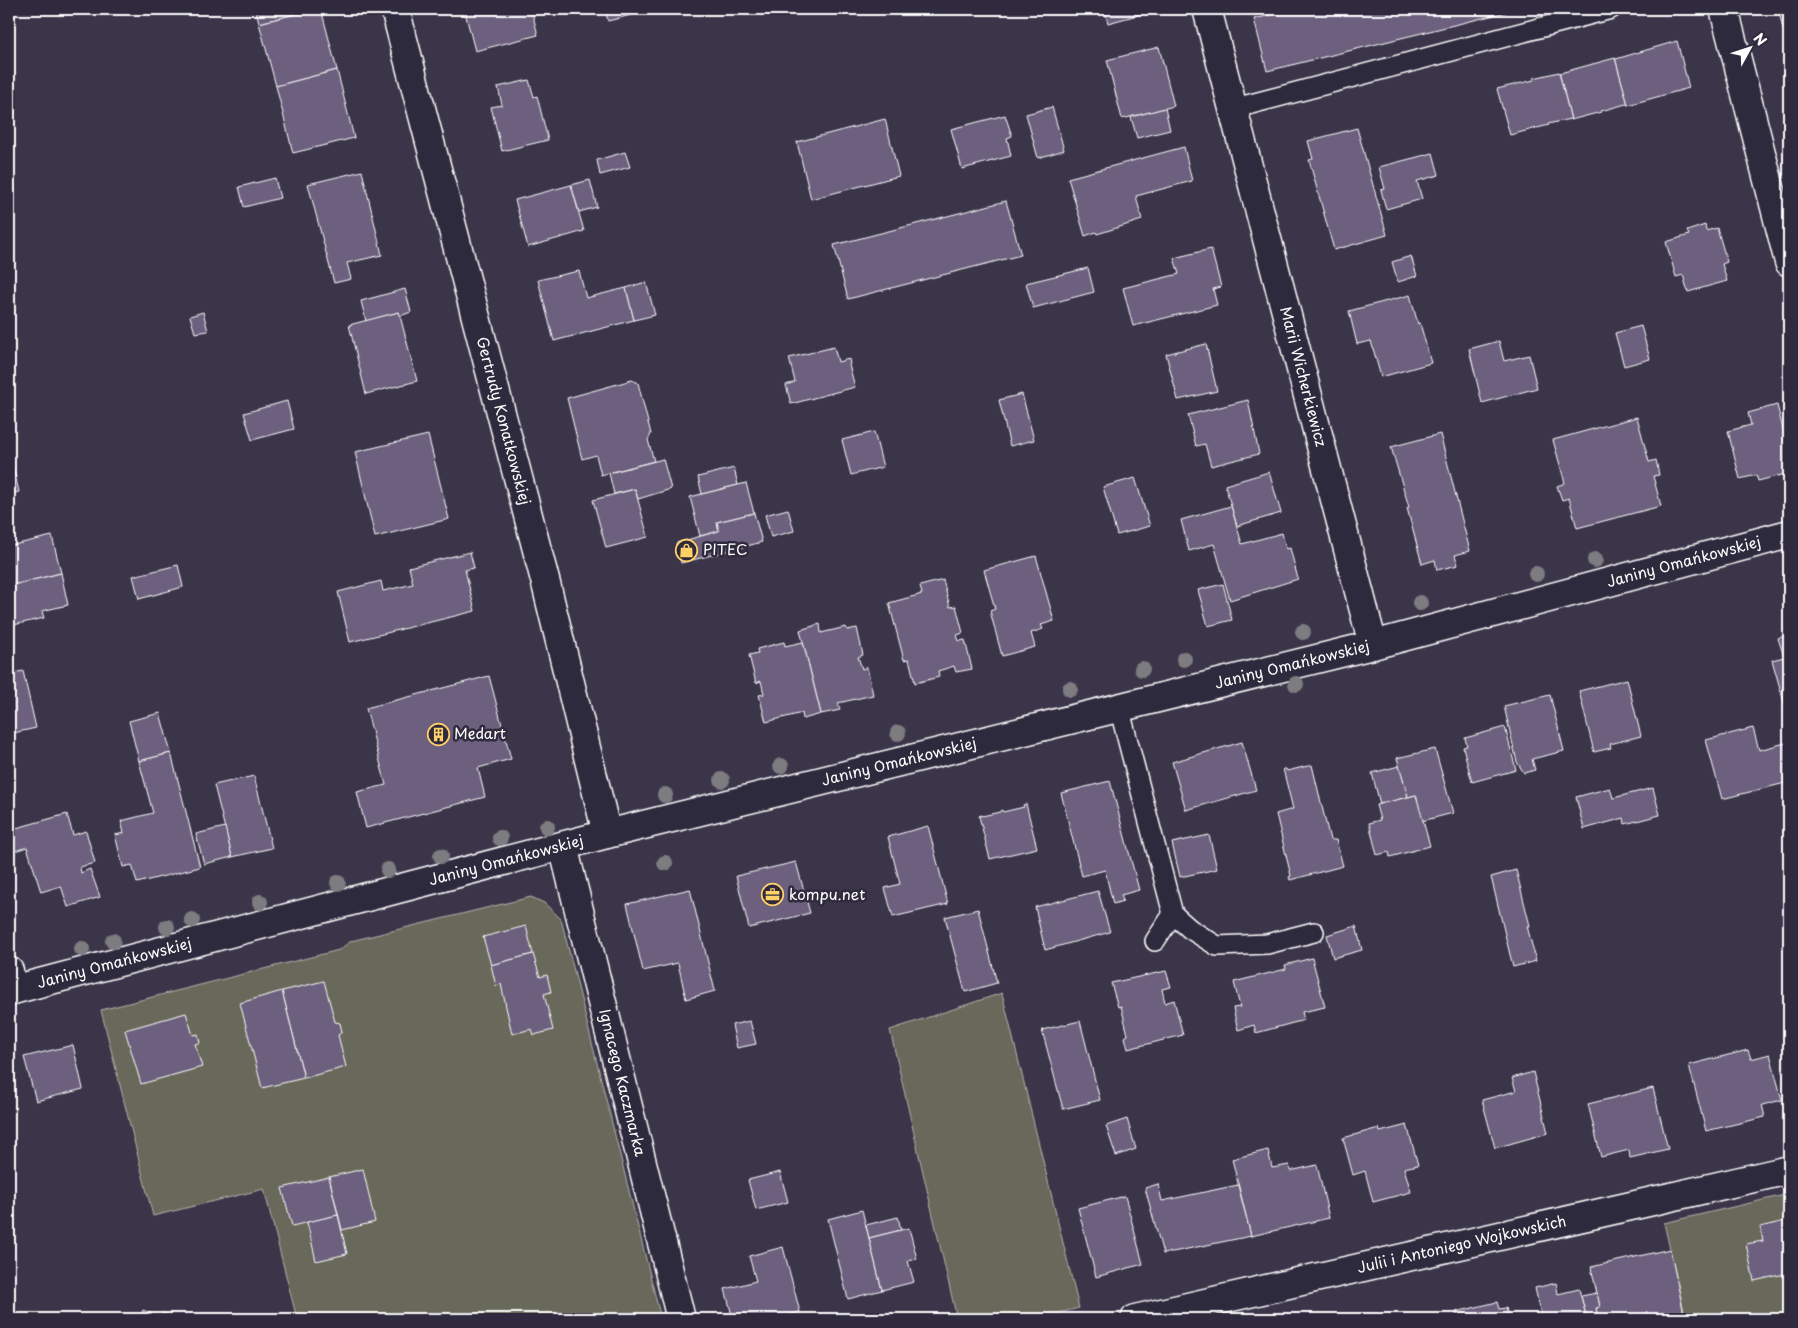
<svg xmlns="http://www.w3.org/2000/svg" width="1798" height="1328" font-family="'Playpen Sans',sans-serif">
<rect width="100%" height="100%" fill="#3b354a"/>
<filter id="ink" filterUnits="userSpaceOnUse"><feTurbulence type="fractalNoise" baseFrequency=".02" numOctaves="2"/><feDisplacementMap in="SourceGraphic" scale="10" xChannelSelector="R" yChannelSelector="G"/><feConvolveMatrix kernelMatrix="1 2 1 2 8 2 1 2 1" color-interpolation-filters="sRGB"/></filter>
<g filter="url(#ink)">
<g fill="#67695a" stroke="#b3b4ac">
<path d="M531,897L544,903L561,919L661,1319H297L264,1189L153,1216L101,1010L339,950L351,941Z"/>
<path d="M1002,993L1079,1308L1035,1319H957L890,1030Z"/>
<path d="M1789,1194V1319H1686L1664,1223Z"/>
</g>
<g fill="#6c617e" stroke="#fff">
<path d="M256,9H317L259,23Z"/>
<path d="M317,9H321L337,70L276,86L259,23Z"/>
<path d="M459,9H476L460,13Z"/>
<path d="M476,9H531L538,35L475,51L465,12Z"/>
<path d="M605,9H654L608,21Z"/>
<path d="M1104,9H1151L1152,11L1108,23Z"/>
<path d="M1297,9H1519L1267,71L1254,19Z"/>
<path d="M1778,9H1789V52Z"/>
<path d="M1677,41L1689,88L1628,105L1615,58L1616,59Z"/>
<path d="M1159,47L1174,106L1122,119L1107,60Z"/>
<path d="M1615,58L1628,105L1626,104L1601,111V112L1571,120L1559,72L1560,73Z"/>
<path d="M337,70L354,138L293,153L276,86Z"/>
<path d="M1559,72L1571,120L1570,119L1548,124L1549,125L1510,135L1497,89L1534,80V78Z"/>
<path d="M529,80L534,97L537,96L548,140L502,151L491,107L502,105L498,87Z"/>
<path d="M1052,107L1064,150L1038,158L1026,114Z"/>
<path d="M1165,108L1170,130L1137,138L1131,117Z"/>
<path d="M1005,115L1012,136L1007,138L1011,156L962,169L951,129Z"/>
<path d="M885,119L899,176L811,199L797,142Z"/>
<path d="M1357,128L1387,235L1334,250L1309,160L1313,159L1308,141Z"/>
<path d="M1184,147L1192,181L1136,196L1142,220L1097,234L1096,232L1085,236L1068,178Z"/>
<path d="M625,152L630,167L600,175L597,160Z"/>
<path d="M1433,153L1439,175L1417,181L1422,199L1386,209L1381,190L1385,189L1379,167Z"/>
<path d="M362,171L382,255L347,263L351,279L334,283L308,184Z"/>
<path d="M275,178L280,198L244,207L239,187Z"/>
<path d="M590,180L597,207L579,212L571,185Z"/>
<path d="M571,185L584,231L528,247L515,200Z"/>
<path d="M1006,201L1021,255L848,299L834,245Z"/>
<path d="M1705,225L1706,231L1717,228L1727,262L1722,264L1727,281L1688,292L1683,275L1676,277L1666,242L1689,235L1687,231Z"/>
<path d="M1211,249L1221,287L1213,289L1217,305L1133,326L1123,288L1179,274L1174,258Z"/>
<path d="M1411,256L1417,276L1398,282L1392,262Z"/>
<path d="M1088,268L1094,292L1033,308L1026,283Z"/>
<path d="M579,271L586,298L626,288L634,320L554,341L538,280Z"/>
<path d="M646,282L655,315L634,320L626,288Z"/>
<path d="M405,289L411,312L400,316L399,312L366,321L361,301Z"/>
<path d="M1410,295L1418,324L1420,323L1431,363L1381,377L1371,341L1357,344L1349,311Z"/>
<path d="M203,312L208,331L195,333L190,316Z"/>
<path d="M399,312L417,381L366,394L349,325Z"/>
<path d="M1641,326L1650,359L1624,366L1615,333Z"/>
<path d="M1499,341L1504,361L1529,355L1537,388L1482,403L1469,349Z"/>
<path d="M1206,344L1217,391L1178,400L1166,354Z"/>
<path d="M834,347L838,362L849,359L850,364L849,365L855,387L791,404L786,385L795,382L789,358Z"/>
<path d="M632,380L638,383L651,434L648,440L654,461L601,475L596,455L582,459L567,398Z"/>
<path d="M1022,394L1034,440L1010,446L999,400Z"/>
<path d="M1248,400L1259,454L1211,466L1205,444L1196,446L1188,415Z"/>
<path d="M287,401L294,429L252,440L244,413Z"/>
<path d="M1777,405L1789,454V473L1758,481L1756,475L1740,479L1728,431L1751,425L1748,413Z"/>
<path d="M1637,417L1649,462L1656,460L1659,475L1653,476L1661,506L1577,528L1569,498L1562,500L1557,486L1565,483L1553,440Z"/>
<path d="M874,432L883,467L851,475L842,440Z"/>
<path d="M1440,434L1470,551L1455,555L1458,565L1437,570L1435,560L1422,564L1407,508L1409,507L1391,447Z"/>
<path d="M428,435L449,519L375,537L355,452Z"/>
<path d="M9,449L19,492L9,494Z"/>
<path d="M663,459L671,489L638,499L635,489L614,494L609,473Z"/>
<path d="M734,468L738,485L702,494L698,477Z"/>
<path d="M1269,472L1281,513L1237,526L1225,485Z"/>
<path d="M1135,478L1150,526L1117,535L1103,487Z"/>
<path d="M746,483L754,513L717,522L719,531L700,536L690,497Z"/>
<path d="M635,489L648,537L606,548L593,500Z"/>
<path d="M1231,506L1242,544L1282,533L1286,549L1290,548L1298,579L1230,600L1214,544L1189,551L1181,520Z"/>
<path d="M788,509L794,531L771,537L765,515Z"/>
<path d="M754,513L762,542L681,563L676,543L719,531L717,522Z"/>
<path d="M52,536L61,573L9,586V546Z"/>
<path d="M470,552L474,568L465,570L475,611L350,642L338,592L381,581L383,591L413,584L409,567Z"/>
<path d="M1036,556L1054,621L1041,625L1043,629L1031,633L1035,647L1002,656L990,611L995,609L984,570Z"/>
<path d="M178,565L183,587L139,599L133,576Z"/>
<path d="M61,573L68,605L42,611L44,618L9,626V586Z"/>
<path d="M943,580L950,607L956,606L963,633L957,635L959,641L965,640L972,669L956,672L954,666L938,671L939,677L915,683L909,659L904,660L889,603L922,594L920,586Z"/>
<path d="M1223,584L1232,620L1208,626L1198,590Z"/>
<path d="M820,624L821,633L846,627L847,630L857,628L863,655L858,657L862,669L867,667L873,695L838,703L840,710L821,714L800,630Z"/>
<path d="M1789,635V708L1786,709L1772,660L1784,657L1778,638Z"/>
<path d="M784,642L785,646L803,642L821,714L803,719L802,713L766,722L759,695L764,694L761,681L756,683L749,655L758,653L757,649Z"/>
<path d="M23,671L36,728L9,734V674Z"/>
<path d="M489,676L511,759L478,768L485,797L366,828L357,792L386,785L366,708Z"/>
<path d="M1627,679L1641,736L1610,744L1611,748L1594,752L1579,691Z"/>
<path d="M1550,695L1564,751L1532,759L1535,770L1524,773L1517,762L1504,706Z"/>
<path d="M160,713L171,753L139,761L129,721Z"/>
<path d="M1505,727L1516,770L1472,782L1463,747L1467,746L1465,738Z"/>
<path d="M1753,728L1759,750L1789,742V782L1722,799L1706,740Z"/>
<path d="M1242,742L1256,790L1186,810L1172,762Z"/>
<path d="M1435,749L1453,813L1422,821L1416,795L1408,797L1397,758Z"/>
<path d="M171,753L200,867L137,883L132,865L123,867L115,835L124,833L121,821L153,813L139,761Z"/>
<path d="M1312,765L1330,840H1336L1343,866L1290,880L1289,877L1291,876L1276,814L1293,809L1283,769H1286L1287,771Z"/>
<path d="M1399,766L1408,797L1380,804L1372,773Z"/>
<path d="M254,776L272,848L232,857L214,785Z"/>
<path d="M1110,781L1139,890L1121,895L1123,901L1113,904L1105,870L1082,876L1061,793Z"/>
<path d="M1610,788L1613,798L1653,788L1660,815L1625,824L1624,818L1584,829L1576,797Z"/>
<path d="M1416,795L1430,846L1390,857L1389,852L1377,855L1369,823L1380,820L1376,805Z"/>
<path d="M1026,804L1037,848L990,859L979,816L982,815V816L1000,812V811L1002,810L1003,812L1024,807L1023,805Z"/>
<path d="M67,814L73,835L86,831L95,863L80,867L81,873L90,869L100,897L68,907L61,886L41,892L27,847L15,851L9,830Z"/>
<path d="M928,826L948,904L893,917L885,888L900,884L888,837Z"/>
<path d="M225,827L232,857L204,864L196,834Z"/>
<path d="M1209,835L1217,869L1180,877L1172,843Z"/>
<path d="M796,862L810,913L749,928L736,876Z"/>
<path d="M1516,870L1530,926H1527L1536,961L1513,967L1491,877Z"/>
<path d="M690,889L715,991L686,999L678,963L643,971L627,904Z"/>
<path d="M1098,891L1110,932L1045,950L1035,907Z"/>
<path d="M978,909L997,983L965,992L945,917Z"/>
<path d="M526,926L533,954L491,965L483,937Z"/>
<path d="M1356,926L1362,950L1333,958L1327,935Z"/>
<path d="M533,954L540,977L547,975L551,992L544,994L553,1030L534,1035L532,1029L512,1034L501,984L496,986L491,965Z"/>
<path d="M1312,958L1325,1007L1302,1012L1304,1020L1256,1033L1254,1025L1238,1030L1233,1008L1240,1007L1234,982L1286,969L1285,965Z"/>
<path d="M1166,971L1171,987L1162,989L1165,1003L1174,1000L1183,1035L1128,1049L1125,1037L1128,1035L1121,1006L1118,1007L1111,983Z"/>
<path d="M324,981L335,1022L340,1023L342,1032L338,1035L346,1067L304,1078L282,991Z"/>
<path d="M282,991L304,1078L262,1088L240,1003Z"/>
<path d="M186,1013L193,1035L198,1034L200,1043L195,1044L202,1067L141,1084L125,1030Z"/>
<path d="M750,1021L756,1044L737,1048L732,1025Z"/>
<path d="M1080,1021L1100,1100L1063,1109L1042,1030Z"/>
<path d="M73,1045L83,1089L36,1101L24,1057Z"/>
<path d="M1748,1050L1751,1059L1770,1054L1782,1100L1762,1105L1765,1117L1706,1131L1689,1065Z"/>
<path d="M1533,1072L1548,1133L1495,1148L1482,1100L1516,1091L1512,1078Z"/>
<path d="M1653,1088L1668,1149L1630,1158L1629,1150L1601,1157L1588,1104Z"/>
<path d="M1127,1119L1136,1149L1116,1156L1106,1126Z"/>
<path d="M1407,1125L1418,1165L1404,1168L1411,1192L1373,1202L1365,1171L1353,1175L1343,1138L1379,1128L1380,1132Z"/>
<path d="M1268,1150L1272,1168L1289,1165L1290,1171L1317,1165L1329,1218L1251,1236L1232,1159Z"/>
<path d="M363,1169L375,1222L342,1230L329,1177Z"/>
<path d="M780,1172L788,1202L756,1210L748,1180Z"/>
<path d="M329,1177L338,1215L292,1226L282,1188Z"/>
<path d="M1158,1184L1162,1201L1238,1185L1251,1236L1163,1254L1145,1188Z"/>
<path d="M1125,1196L1143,1264L1096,1277L1078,1208Z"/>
<path d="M862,1210L882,1290L848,1299L828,1219Z"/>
<path d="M338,1215L347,1254L316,1261L307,1222Z"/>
<path d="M898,1217L901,1230L869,1238L866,1225Z"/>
<path d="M1789,1220V1273L1754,1281L1746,1244L1763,1241L1760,1227Z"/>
<path d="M909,1228L917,1259L908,1261L914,1282L882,1290L869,1238Z"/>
<path d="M783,1247L800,1312L772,1319H733L725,1289L756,1281L749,1256Z"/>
<path d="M1670,1249L1685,1319H1598L1596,1308L1600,1307L1591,1267Z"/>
<path d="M1556,1283L1558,1294L1579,1289L1587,1319H1542L1535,1288Z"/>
<path d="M1597,1293L1600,1307L1596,1308L1598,1319H1587L1581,1296Z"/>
<path d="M1497,1302L1499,1309L1506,1308L1509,1319H1458L1456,1312Z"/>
<path d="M143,1310L161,1318L163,1313L180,1319H139Z"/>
<path d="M263,1314L265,1319H243Z"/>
</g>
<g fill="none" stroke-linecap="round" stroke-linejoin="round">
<defs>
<g id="lane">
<path d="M1232,109L1611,9"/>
<path d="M1119,707L1173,914L1190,929L1217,946L1267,944L1314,932"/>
<path d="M1155,941L1173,914"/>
</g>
<g id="street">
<path id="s1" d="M395,9L546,584L607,834"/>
<path id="s2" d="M1207,9L1373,645"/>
<path d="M1724,9L1789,262"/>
<path id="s3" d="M563,846L681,1319"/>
<path d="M9,971L13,990"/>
<path id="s4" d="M1135,1319L1789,1170"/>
</g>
<g id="secondary">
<path id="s5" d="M9,991L607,834L1373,645L1789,534"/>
</g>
</defs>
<use href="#lane" stroke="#fff" stroke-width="22"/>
<use href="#street" stroke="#fff" stroke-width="31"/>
<use href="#secondary" stroke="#fff" stroke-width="31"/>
<use href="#lane" stroke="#2f2a3d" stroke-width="19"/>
<use href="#street" stroke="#2f2a3d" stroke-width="28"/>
<use href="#secondary" stroke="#2f2a3d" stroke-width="28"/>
</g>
<g fill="#7d7b80">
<circle cx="1595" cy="560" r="8"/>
<circle cx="1536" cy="574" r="8"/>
<circle cx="1420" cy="603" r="8"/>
<circle cx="1303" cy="632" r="8"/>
<circle cx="1184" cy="659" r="8"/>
<circle cx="1142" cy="669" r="8"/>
<circle cx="1296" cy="684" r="8"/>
<circle cx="1070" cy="689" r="8"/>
<circle cx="898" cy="733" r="8"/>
<circle cx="781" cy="766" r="8"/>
<circle cx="722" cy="780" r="8"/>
<circle cx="665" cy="795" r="8"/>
<circle cx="547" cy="827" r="8"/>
<circle cx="500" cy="838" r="8"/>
<circle cx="441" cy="856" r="8"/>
<circle cx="665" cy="863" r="8"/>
<circle cx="388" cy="870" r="8"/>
<circle cx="338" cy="883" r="8"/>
<circle cx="260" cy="902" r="8"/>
<circle cx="192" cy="920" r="8"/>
<circle cx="167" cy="927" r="8"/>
<circle cx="113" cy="941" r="8"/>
<circle cx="82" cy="949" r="8"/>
</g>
</g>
<defs>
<symbol id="shop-ring" viewBox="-11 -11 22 22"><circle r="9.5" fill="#2f2a3d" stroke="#ffd166" stroke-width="1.5"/><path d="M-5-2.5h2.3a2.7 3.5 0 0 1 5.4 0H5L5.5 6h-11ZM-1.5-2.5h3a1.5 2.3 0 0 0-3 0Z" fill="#ffd166"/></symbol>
<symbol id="building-ring" viewBox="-11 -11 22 22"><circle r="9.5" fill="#2f2a3d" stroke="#ffd166" stroke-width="1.5"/><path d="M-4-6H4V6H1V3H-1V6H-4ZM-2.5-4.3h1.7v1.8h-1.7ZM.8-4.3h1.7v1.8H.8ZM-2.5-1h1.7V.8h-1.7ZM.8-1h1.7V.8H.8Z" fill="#ffd166"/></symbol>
<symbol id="office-ring" viewBox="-11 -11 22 22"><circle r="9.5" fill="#2f2a3d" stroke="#ffd166" stroke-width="1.5"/><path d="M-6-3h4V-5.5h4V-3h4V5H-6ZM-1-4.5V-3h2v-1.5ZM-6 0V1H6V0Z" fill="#ffd166"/></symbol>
</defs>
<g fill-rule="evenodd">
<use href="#shop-ring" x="674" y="538" width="25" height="25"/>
<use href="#building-ring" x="426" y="722" width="25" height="25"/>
<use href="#office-ring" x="760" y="882" width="25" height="25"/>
</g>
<g text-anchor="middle" stroke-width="5" stroke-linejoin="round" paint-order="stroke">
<g font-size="15" fill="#fff" stroke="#2f2a3d">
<text dy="5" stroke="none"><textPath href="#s2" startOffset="380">Marii Wicherkiewicz</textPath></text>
<text dy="5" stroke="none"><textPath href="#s1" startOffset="426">Gertrudy Konatkowskiej</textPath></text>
<text dy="5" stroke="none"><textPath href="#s5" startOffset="1729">Janiny Omańkowskiej</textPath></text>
<text dy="5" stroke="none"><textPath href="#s5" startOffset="1324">Janiny Omańkowskiej</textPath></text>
<text dy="5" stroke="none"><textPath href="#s5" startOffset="919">Janiny Omańkowskiej</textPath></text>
<text dy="5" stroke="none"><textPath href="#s5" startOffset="514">Janiny Omańkowskiej</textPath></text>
<text dy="5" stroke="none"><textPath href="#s5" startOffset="109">Janiny Omańkowskiej</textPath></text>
<text dy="5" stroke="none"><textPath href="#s3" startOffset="244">Ignacego Kaczmarka</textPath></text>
<text dy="5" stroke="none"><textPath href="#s4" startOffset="335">Julii i Antoniego Wojkowskich</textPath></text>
</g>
<g font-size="15" fill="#fff" stroke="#2f2a3d" text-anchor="start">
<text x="703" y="555">PITEC</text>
<text x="454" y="739">Medart</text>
<text x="789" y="900">kompu.net</text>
</g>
</g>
<rect width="1798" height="1328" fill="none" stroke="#2f2a3d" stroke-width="30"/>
<rect x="15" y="15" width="1768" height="1298" fill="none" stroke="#fff" stroke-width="2" filter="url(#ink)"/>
<g transform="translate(1750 48) rotate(50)" stroke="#2f2a3d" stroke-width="4" paint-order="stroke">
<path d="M0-4L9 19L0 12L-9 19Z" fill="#ffffff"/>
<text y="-8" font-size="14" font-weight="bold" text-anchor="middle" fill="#ffffff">N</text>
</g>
</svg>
